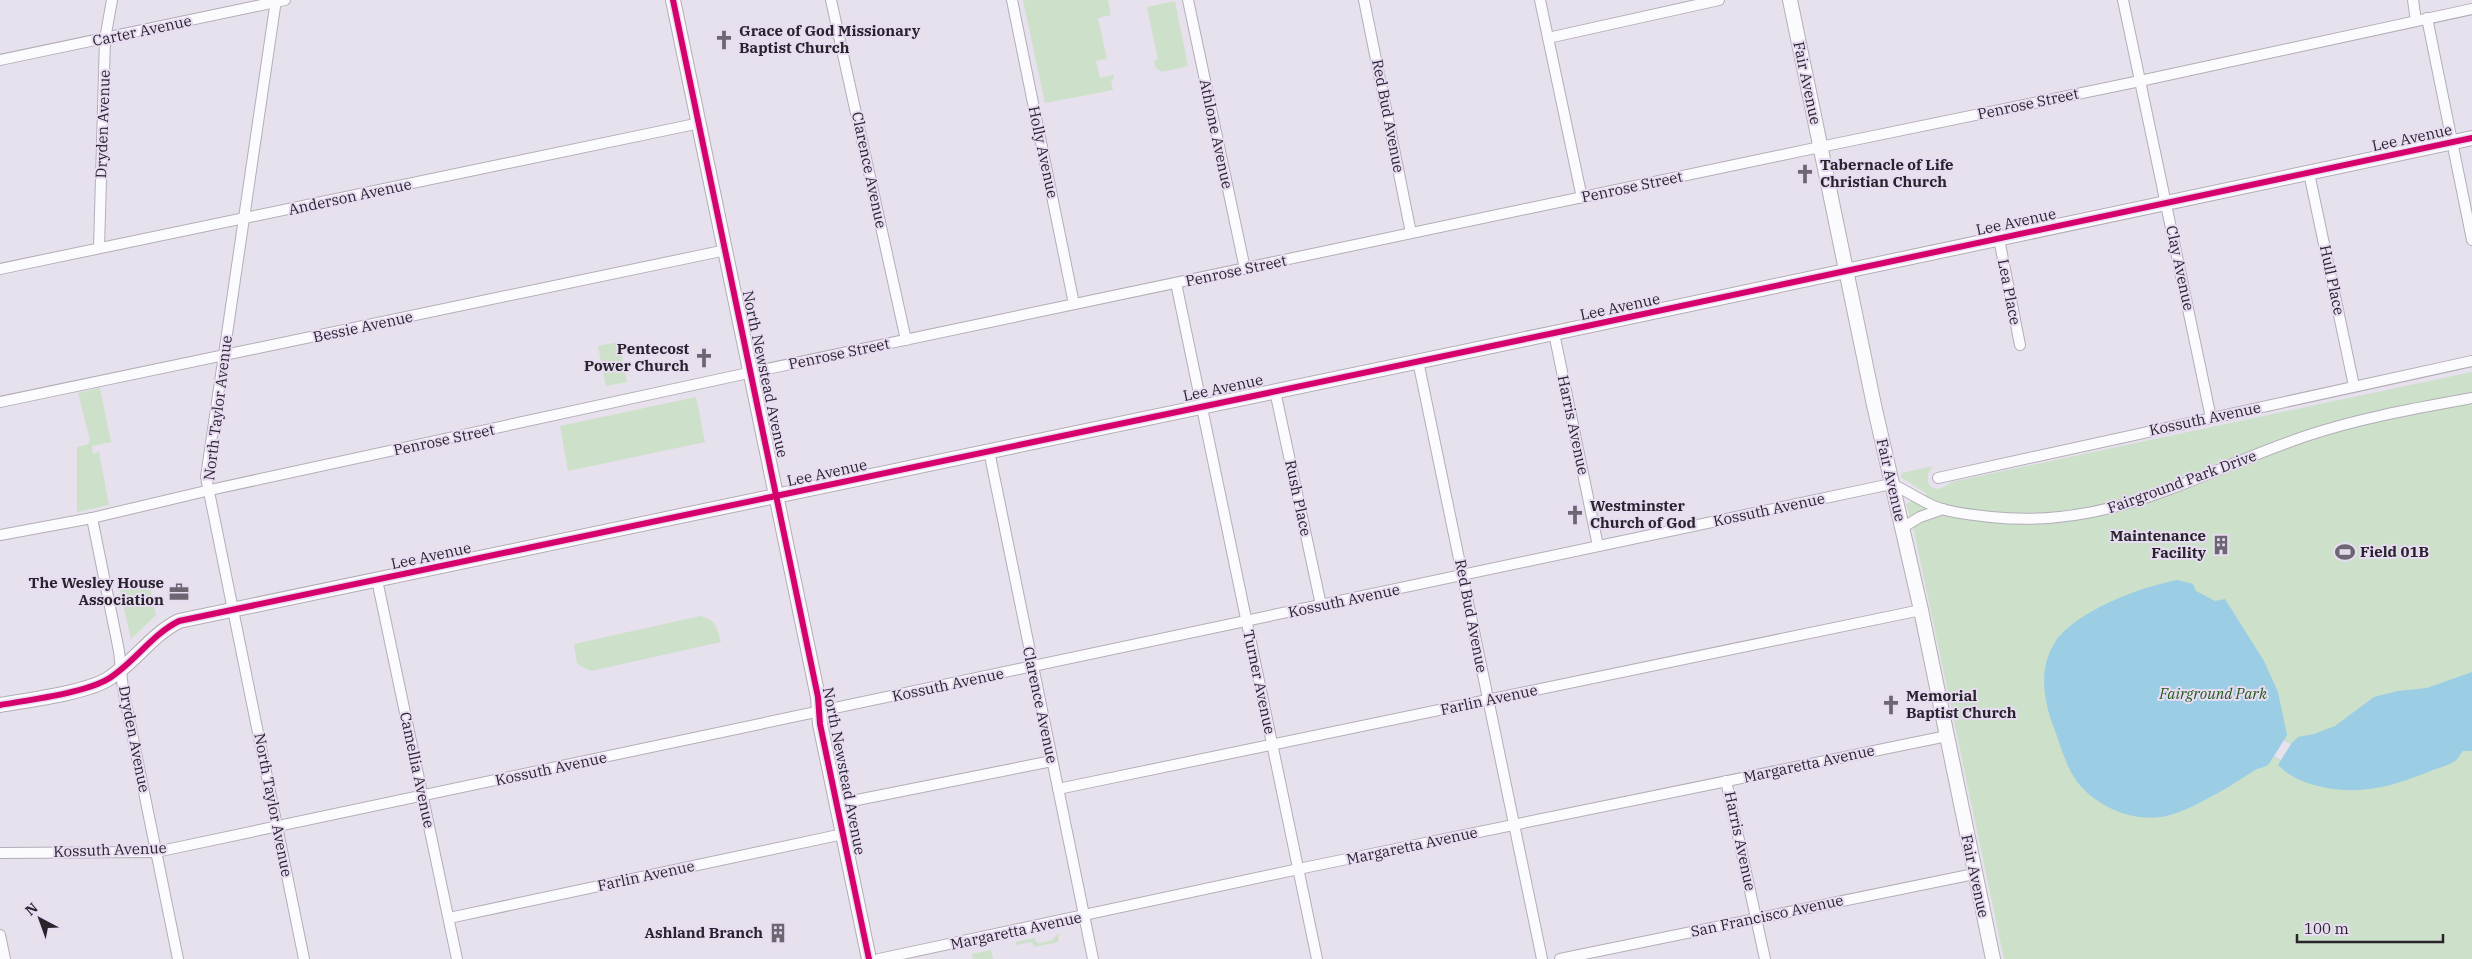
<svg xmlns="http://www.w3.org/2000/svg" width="2472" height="959" font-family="'IBM Plex Serif',serif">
<rect width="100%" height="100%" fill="#e7e1ed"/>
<g fill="#cce0ca">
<path d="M1023,0H1108L1111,15L1098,18L1107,59L1096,61L1100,78L1114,75V78L1111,81L1113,90L1045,103Z"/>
<path d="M1175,1L1188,66L1162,72L1156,68L1154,61L1158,60L1147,7Z"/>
<path d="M619,342L627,382L606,386L598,346Z"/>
<path d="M2472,372V959H2004L1914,531L1906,504L1927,494L1901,477L1902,473L1933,466L1928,474V483C1936,493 1943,488 1951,482Z"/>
<path d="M100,388L111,442L92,446L93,454L99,452L109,505L77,512V447L88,444L90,440L78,393Z"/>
<path d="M696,397L705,442L568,471L560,426Z"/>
<path d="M149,584L156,615L131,639L120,590Z"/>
<path d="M700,616C716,619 717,628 721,642L591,671L577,664L574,644Z"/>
<path d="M1059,933L1058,942L1034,947L1032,942L1016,945V942L1034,938L1037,943L1051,941Z"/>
<path d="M991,950L993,959H973L972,954Z"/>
</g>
<path fill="#9bcde4" d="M2178,580L2193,584L2196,591L2215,601L2225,599L2264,661L2278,692L2287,735L2284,740L2291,744L2298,737L2314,734L2335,726L2374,697L2398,691L2427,688L2472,672V751H2463C2460,754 2459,758 2456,760C2449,766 2437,768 2428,772C2390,787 2362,795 2322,787C2305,783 2291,778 2278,765L2281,760L2274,756C2272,758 2270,764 2268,765C2265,767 2260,768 2257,769C2244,777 2232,785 2218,793C2203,801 2187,810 2170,815C2137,825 2093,807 2074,777C2065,763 2060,744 2054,728C2044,702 2038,670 2054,644C2073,612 2142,586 2178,580Z"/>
<path fill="#e7e1ed" d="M2284,740L2291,744L2281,760L2274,756Z"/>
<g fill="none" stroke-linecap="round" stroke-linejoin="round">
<defs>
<g id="street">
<path d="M276,0L206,477L304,959"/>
<path d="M831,0L906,340"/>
<path d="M1012,0L1074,304"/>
<path d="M1188,0L1245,269"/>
<path d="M1364,0L1411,233"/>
<path d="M1540,0L1582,198"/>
<path d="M2123,0L2211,418"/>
<path d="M2413,0L2416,21"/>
<path d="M2427,18L2472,240"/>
<path d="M1548,38L1719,0"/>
<path d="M0,60L285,0"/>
<path d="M2309,173L2354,386"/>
<path d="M1999,239L2020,345"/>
<path d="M99,248L105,39L112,0"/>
<path d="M0,269L700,123"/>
<path d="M1176,283L1317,959"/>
<path d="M1554,333L1598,546"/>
<path d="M1418,361L1542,959"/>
<path d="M1275,391L1321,605"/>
<path d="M0,402L726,250"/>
<path d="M989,451L1093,959"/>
<path d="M1938,478L2472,361"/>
<path d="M92,518L119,651L123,689L178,959"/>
<path d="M1902,528L1920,517L1943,509"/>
<path d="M0,535L92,518L210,490L762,370L1820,147L2140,81L2472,9"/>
<path d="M377,580L457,959"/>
<path d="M1726,781L1765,959"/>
<path d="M1058,789L1921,610"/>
<path d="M837,804L1052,761"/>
<path d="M0,853L156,852L1891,484C1909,491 1924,504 1942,509C1958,514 1975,515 1991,517C2111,530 2197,473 2306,436C2359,418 2417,408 2472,398"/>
<path d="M449,918L843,834"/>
<path d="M0,935L5,959"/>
<path d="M879,959L1308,867L1947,736"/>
<path d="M1560,959L1974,874"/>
</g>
<g id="secondary">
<path d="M673,0L818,697L820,724L869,959"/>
<path d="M1790,0L1874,405L1921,610L1993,959"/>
<path d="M0,705C28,700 85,693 108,679C134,663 151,635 179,621L1554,333L2472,138"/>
</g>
</defs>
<use href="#street" stroke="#b2aeb7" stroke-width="12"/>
<use href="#secondary" stroke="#b2aeb7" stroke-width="16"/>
<use href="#street" stroke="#fbfafc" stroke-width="10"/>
<use href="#secondary" stroke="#fbfafc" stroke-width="14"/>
<defs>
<g id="cycleway">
<path d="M673,0L818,697L820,724L869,959"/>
<path d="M0,705C28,700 85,693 108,679C134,663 151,635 179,621L1554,333L2472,138"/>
</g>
</defs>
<use href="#cycleway" stroke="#e8dcf2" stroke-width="9"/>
<use href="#cycleway" stroke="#d6006c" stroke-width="6"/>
</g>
<defs>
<symbol id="church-bare" viewBox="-9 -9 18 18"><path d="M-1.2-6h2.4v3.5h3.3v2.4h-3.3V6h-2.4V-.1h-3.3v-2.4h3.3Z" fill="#6c6670" stroke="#e8dcf2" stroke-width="2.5" paint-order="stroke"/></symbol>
<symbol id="building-bare" viewBox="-9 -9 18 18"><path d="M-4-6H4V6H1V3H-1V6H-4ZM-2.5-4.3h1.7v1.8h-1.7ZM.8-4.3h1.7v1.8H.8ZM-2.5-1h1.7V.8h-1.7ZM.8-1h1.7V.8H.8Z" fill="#6c6670" stroke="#e8dcf2" stroke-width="2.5" paint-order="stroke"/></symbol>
<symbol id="stadium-bare" viewBox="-9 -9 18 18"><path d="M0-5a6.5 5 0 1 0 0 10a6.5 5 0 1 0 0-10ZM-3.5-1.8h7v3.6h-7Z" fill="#6c6670" stroke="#e8dcf2" stroke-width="2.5" paint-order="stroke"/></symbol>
<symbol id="office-bare" viewBox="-9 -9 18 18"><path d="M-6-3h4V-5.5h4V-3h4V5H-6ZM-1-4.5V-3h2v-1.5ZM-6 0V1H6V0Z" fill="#6c6670" stroke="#e8dcf2" stroke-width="2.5" paint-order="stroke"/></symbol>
</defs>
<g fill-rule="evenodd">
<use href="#church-bare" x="710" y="26" width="28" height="28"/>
<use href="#church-bare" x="1791" y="160" width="28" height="28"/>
<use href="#church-bare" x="690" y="344" width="28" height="28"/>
<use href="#church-bare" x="1561" y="501" width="28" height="28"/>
<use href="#building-bare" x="2207" y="531" width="28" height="28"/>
<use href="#stadium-bare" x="2331" y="538" width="28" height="28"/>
<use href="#office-bare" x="165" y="578" width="28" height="28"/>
<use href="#church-bare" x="1877" y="691" width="28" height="28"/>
<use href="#building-bare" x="764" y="919" width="28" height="28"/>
</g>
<g text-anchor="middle" stroke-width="4" stroke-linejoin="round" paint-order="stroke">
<g font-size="15" fill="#29242c" stroke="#e8dcf2">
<text transform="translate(142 31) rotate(-12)" y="5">Carter Avenue</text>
<text transform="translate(1807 83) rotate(78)" y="5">Fair Avenue</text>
<text transform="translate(2028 104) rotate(-12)" y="5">Penrose Street</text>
<text transform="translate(1388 116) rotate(79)" y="5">Red Bud Avenue</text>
<text transform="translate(103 124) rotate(-88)" y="5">Dryden Avenue</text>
<text transform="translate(1216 134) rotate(78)" y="5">Athlone Avenue</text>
<text transform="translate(2412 138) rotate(-12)" y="5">Lee Avenue</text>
<text transform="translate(1043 152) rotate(78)" y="5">Holly Avenue</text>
<text transform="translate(869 170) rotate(78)" y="5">Clarence Avenue</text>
<text transform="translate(1632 187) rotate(-12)" y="5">Penrose Street</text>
<text transform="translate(350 197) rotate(-12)" y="5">Anderson Avenue</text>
<text transform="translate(2016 222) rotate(-12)" y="5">Lee Avenue</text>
<text transform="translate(2180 268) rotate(78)" y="5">Clay Avenue</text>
<text transform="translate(1236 271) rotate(-12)" y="5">Penrose Street</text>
<text transform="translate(2332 280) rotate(78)" y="5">Hull Place</text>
<text transform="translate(2009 292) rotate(79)" y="5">Lea Place</text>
<text transform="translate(1620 307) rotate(-12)" y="5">Lee Avenue</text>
<text transform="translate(363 327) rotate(-12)" y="5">Bessie Avenue</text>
<text transform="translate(839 354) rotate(-12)" y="5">Penrose Street</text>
<text transform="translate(765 374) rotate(78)" y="5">North Newstead Avenue</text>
<text transform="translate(1223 388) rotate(-12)" y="5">Lee Avenue</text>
<text transform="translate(218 408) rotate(-83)" y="5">North Taylor Avenue</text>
<text transform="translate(2205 419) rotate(-12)" y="5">Kossuth Avenue</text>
<text transform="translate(1573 425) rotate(78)" y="5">Harris Avenue</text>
<text transform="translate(444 440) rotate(-12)" y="5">Penrose Street</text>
<text transform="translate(827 473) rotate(-12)" y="5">Lee Avenue</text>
<text transform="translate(1891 480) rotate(77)" y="5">Fair Avenue</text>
<text transform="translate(2182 482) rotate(-20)" y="5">Fairground Park Drive</text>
<text transform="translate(1298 498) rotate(78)" y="5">Rush Place</text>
<text transform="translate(1769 510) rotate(-12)" y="5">Kossuth Avenue</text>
<text transform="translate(431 556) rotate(-12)" y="5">Lee Avenue</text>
<text transform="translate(1344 601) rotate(-12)" y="5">Kossuth Avenue</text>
<text transform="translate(1471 616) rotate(79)" y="5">Red Bud Avenue</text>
<text transform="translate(1259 682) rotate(78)" y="5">Turner Avenue</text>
<text transform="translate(948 685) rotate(-12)" y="5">Kossuth Avenue</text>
<text transform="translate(1489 700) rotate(-12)" y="5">Farlin Avenue</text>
<text transform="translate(1040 705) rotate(78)" y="5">Clarence Avenue</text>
<text transform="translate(134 739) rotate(79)" y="5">Dryden Avenue</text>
<text transform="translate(1809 764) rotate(-12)" y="5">Margaretta Avenue</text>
<text transform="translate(551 769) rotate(-12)" y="5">Kossuth Avenue</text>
<text transform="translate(417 770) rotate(78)" y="5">Camellia Avenue</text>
<text transform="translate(844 771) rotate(79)" y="5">North Newstead Avenue</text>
<text transform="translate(273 805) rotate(79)" y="5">North Taylor Avenue</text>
<text transform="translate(1740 841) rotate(78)" y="5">Harris Avenue</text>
<text transform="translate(1412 846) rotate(-12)" y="5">Margaretta Avenue</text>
<text transform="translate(110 850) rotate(-2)" y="5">Kossuth Avenue</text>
<text transform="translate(646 876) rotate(-12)" y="5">Farlin Avenue</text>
<text transform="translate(1975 876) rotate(78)" y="5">Fair Avenue</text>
<text transform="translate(1767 916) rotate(-12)" y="5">San Francisco Avenue</text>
<text transform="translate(1016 931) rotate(-12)" y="5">Margaretta Avenue</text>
</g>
<g font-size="15" font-weight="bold" fill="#29242c" stroke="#e8dcf2" text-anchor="start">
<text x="739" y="36">Grace of God Missionary<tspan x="739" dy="17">Baptist Church</tspan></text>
<text x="1820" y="170">Tabernacle of Life<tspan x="1820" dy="17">Christian Church</tspan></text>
<text x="689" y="354" text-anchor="end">Pentecost<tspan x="689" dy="17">Power Church</tspan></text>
<text x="1590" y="511">Westminster<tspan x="1590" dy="17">Church of God</tspan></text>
<text x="2206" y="541" text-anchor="end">Maintenance<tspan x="2206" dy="17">Facility</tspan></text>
<text x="2360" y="557">Field 01B</text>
<text x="164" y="588" text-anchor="end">The Wesley House<tspan x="164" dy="17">Association</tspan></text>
<text x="1906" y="701">Memorial<tspan x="1906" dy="17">Baptist Church</tspan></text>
<text x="763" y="938" text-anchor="end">Ashland Branch</text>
</g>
<g font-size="15" font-style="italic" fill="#225a18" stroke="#e8dcf2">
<text x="2213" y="699">Fairground Park</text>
</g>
</g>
<g transform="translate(40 919) rotate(319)" stroke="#e8dcf2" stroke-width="4" paint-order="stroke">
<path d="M0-4L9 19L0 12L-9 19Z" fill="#29242c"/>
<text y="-8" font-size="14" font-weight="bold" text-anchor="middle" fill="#29242c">N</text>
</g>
<path d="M2297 934v8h146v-8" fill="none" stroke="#29242c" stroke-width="2.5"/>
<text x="2304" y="934" font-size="15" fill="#29242c" stroke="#e8dcf2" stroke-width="4" paint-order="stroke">100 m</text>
</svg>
